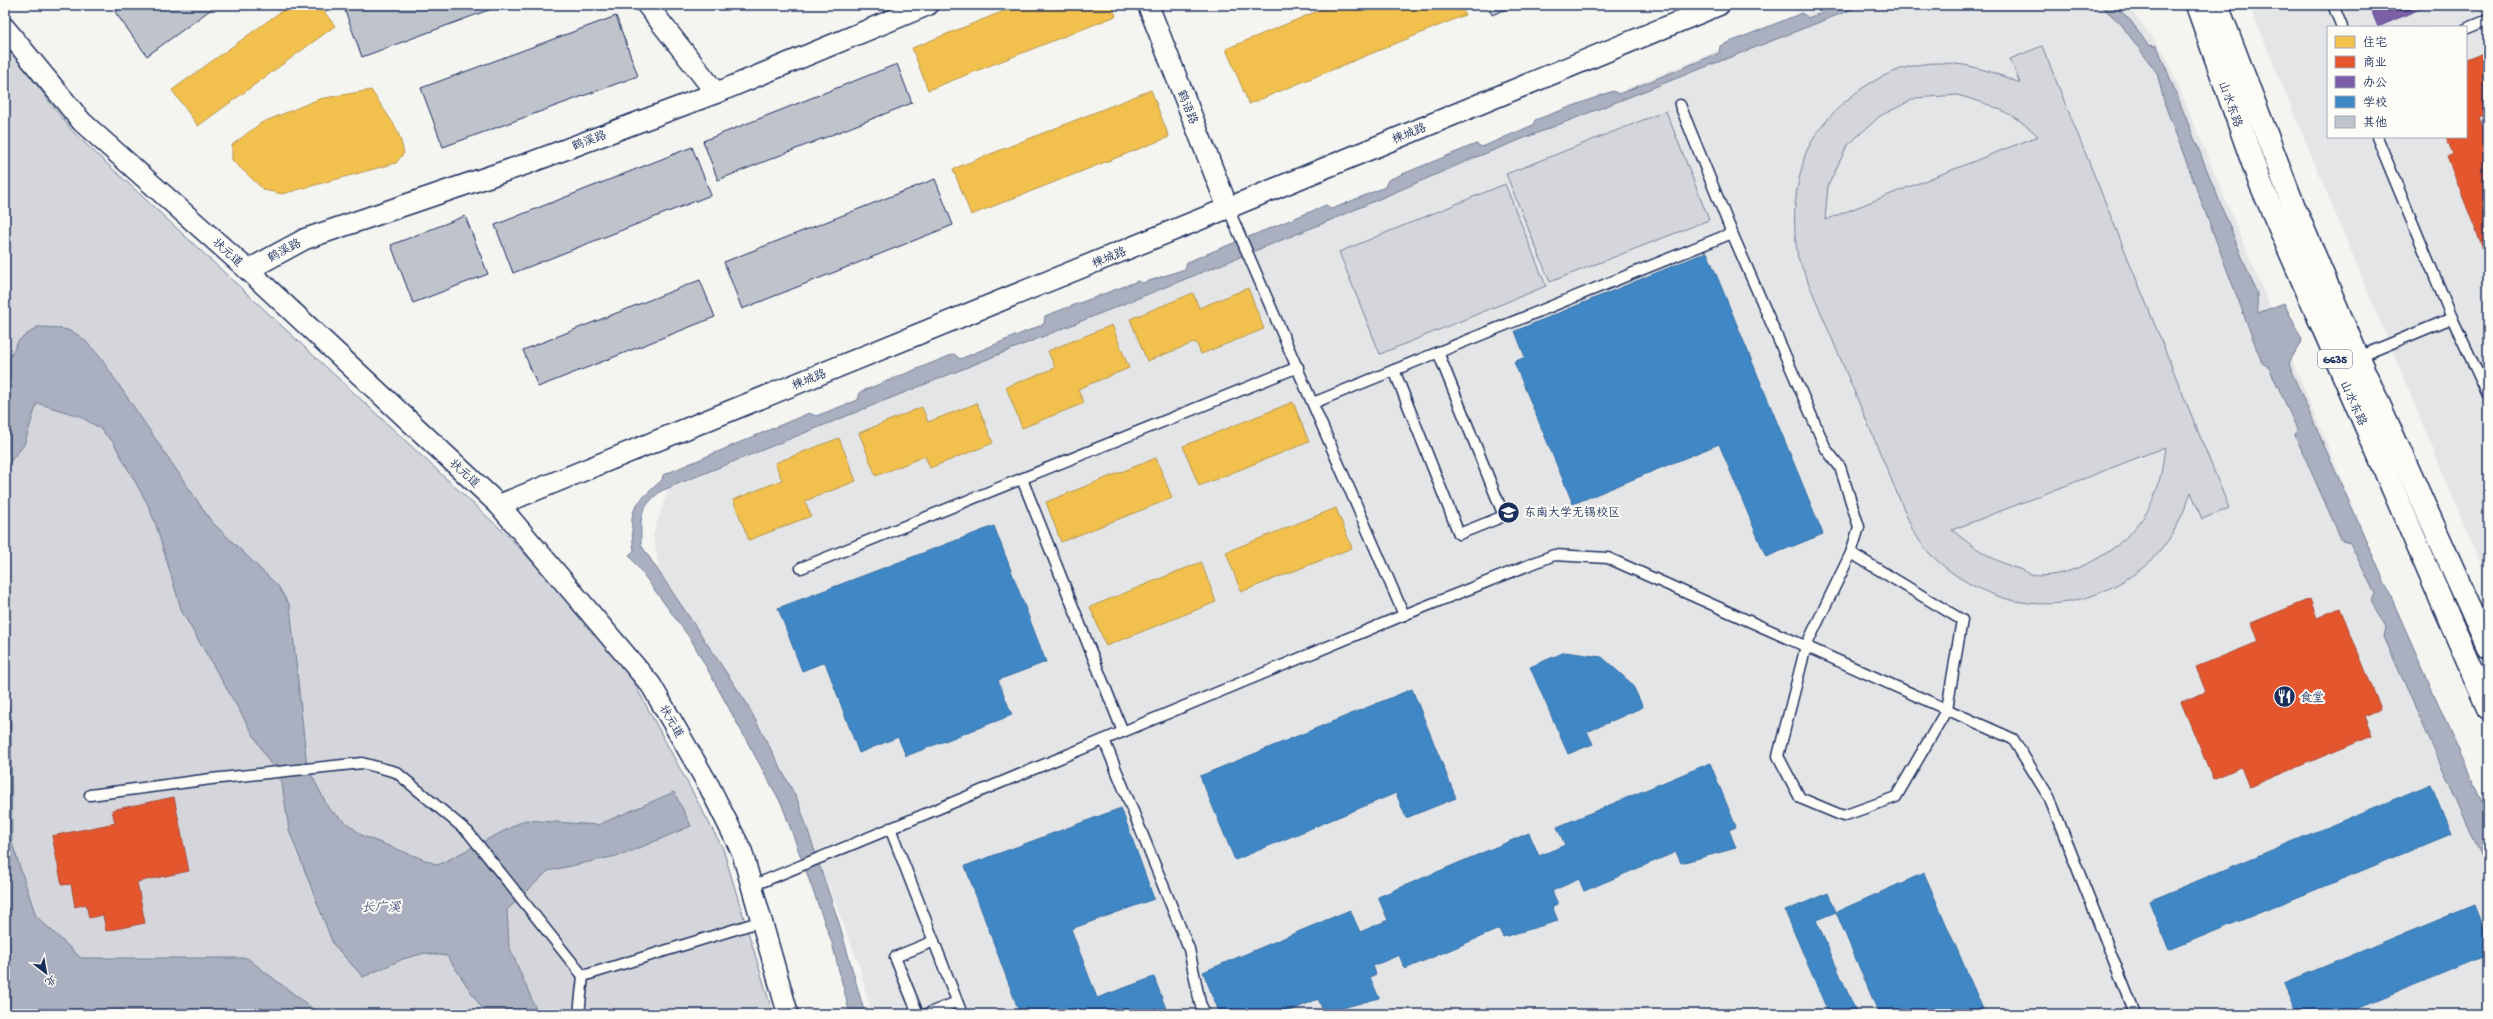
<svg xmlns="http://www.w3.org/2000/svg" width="2493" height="1019" font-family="'Gochi Hand','LXGW WenKai TC',sans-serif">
<rect width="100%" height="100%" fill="#f4f4f1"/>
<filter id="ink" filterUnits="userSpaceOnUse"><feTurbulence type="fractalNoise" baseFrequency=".025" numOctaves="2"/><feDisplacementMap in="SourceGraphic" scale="8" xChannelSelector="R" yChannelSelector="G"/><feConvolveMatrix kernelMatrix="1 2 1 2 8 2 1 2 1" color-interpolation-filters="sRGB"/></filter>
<g filter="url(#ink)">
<g fill="#e4e5e6" fill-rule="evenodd">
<path d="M1826,5H2127L2165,54L2488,832V1014H871L860,967L800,814L662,584L653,535L668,490Z"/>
<path d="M2249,5H2488V582ZM2328,27H2466V137H2328Z"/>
</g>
<g fill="#d4d6db" stroke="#78829c" fill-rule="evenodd">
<path d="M5,44L73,132L509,537L619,655L723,849L773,1014H5Z"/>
<path d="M2042,46L2229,508L2202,519L2191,492C2184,511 2177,529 2164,546C2153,562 2134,575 2118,584C2054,620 1983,605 1931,555C1924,549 1919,539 1913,531L1798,258C1793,226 1793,202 1801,171C1803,164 1804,156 1807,150C1831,103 1885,62 1940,63C1970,63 1992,72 2020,83L2010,59ZM1957,95C1990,104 2013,112 2038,136L1825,220L1828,186L1847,146L1880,116L1916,98ZM2165,447C2163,462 2161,478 2156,492C2142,537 2086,575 2040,576C2034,576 2027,572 2022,570C1995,562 1974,548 1952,530Z"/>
<path d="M1666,111L1709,220L1550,282L1506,174Z"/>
<path d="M1505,184L1546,286L1380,354L1339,252Z"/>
</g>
<g fill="#aab0bf" stroke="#717c98">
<path d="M1840,5H1863L1474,158L1324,223L661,491C638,510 641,516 641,545L746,702L798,801L839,923L865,1014H850L832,943L782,805L692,641L629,555L634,551C629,507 630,509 662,480L663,475L809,413L816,416L858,400L860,392L954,354L960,359L1044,324L1045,316L1138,281L1143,283L1185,269L1187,262L1317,209L1326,205L1332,209L1385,187L1388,180L1476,144L1482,147L1533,125L1535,120L1613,91L1619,94L1719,53L1720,46L1802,13L1808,18Z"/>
<path d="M2100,5H2115L2131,21L2148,45L2157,46L2257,294L2258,313L2284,303L2302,340L2289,363L2292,373L2488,816V871L2384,637L2386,627L2371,601L2375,594L2350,543L2341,539L2295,435L2297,429L2269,367L2262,363L2165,105L2157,73L2120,23Z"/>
<path d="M37,327C71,327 78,331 100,357L211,521L278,586L290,606L307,766L329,809L363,836L438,865L525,820L598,825L674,792L691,826L625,854L548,871L507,910L509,946L538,1014H486L447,956L425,953L403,959L363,977L333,944L289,830L282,784L182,612L156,525L147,503L113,442L98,427L79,416L37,403L24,445L5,468V368L18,341Z"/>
<path d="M5,693L11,715L12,843L36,916L81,958H247L312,1008L314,1014H5Z"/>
</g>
<g fill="#f2c14e" stroke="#b29553">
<path d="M290,5H319L335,26L198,126L172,90Z"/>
<path d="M1019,5H1112L1116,16L928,90L912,48Z"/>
<path d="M1332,5H1461L1465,15L1249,104L1226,49Z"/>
<path d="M371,90L395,126L400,138L404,153L396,163L282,194L264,190L232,160V145L261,123L319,99Z"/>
<path d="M1151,90L1169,137L971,215L953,169Z"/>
<path d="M1248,288L1264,329L1201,354L1196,342L1147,361L1130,319L1193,293L1199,308Z"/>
<path d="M1112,325L1129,368L1078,389L1084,403L1022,428L1006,387L1055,368L1048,351Z"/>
<path d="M1293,402L1309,442L1199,486L1183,446Z"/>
<path d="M977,403L993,443L930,468L925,456L876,476L859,433L922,407L928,422Z"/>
<path d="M839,438L856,481L805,501L811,516L749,540L733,500L782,480L775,463Z"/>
<path d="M1156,458L1172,498L1061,542L1046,502Z"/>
<path d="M1336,508L1352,548L1241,592L1226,552Z"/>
<path d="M1201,562L1216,602L1106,646L1090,607Z"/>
</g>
<g fill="#e4572e" stroke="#a84b3c">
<path d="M2488,51V114L2479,117L2488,140V261L2447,157L2453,154L2446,137H2466V60Z"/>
<path d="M2310,599L2317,618L2340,608L2381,709L2364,716L2372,736L2249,787L2241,767L2213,779L2181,702L2206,692L2196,667L2258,642L2251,623Z"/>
<path d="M174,797L189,871L137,882L145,923L106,931L103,915L89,918L86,904L75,907L71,884L62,885L52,836L115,823L112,810Z"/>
</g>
<path fill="#7b5ea7" stroke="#5e5091" d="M2369,5H2429L2378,27Z"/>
<g fill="#3f88c5" stroke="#346da6">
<path d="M1707,252L1823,534L1766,557L1719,444L1573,504L1514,362L1525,357L1515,331Z"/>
<path d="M994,526L1046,662L998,680L1012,715L906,756L898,737L859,753L825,662L802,671L778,608Z"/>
<path d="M1565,652L1602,657L1632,684L1643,707L1587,732L1593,744L1568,754L1530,667Z"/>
<path d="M1412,689L1456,798L1406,818L1396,793L1235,860L1200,776Z"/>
<path d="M1710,763L1736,827L1729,830L1736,848L1681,863L1676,852L1584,891L1579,879L1552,891L1558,904L1552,906L1558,921L1503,937L1499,929L1405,969L1399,955L1373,966L1376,974L1370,977L1379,998L1324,1013L1318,999L1283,1014H1220L1203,972L1350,910L1360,932L1388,920L1378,897L1529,833L1539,856L1565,845L1557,827Z"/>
<path d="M2431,784L2451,834L2169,950L2149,901Z"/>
<path d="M1121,808L1154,899L1071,929L1097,998L1154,977L1168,1014H1020L965,866Z"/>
<path d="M1924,873L1985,1014H1879L1836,912Z"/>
<path d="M1828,893L1836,912L1816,920L1857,1014H1829L1785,911Z"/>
<path d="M2475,905L2488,938V955L2345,1014H2297L2284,983Z"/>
</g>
<g fill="#bfc3cc" stroke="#1b2f5e">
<path d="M126,5H217L147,56L115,12Z"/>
<path d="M343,5H502L362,57Z"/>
<path d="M1488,5H1516L1492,15Z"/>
<path d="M616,16L638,76L443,147L421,88Z"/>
<path d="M897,64L912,103L718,180L703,141Z"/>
<path d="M692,147L711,195L513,273L495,225Z"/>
<path d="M935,179L953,225L742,309L724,262Z"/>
<path d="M465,216L488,274L413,303L391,245Z"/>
<path d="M700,280L715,317L538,387L523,350Z"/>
</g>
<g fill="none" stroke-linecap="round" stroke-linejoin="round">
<defs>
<g id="lane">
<path d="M2333,5L2342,27"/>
<path d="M2466,29L2488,20"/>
<path d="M1680,105L1732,233L1826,449L1840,467L1859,527L1851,553L1806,646L1778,756L1800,798L1843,816L1896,797L1947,709L1962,620L1851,553"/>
<path d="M2377,137L2452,318L2488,395"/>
<path d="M1228,208L1404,615"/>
<path d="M2356,358L2452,318"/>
<path d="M1394,370L1459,534L1504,516L1438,352"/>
<path d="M1313,403L1732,233"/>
<path d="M1022,479L1123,732"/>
<path d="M801,568L1298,367"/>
<path d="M1104,740L1189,949L1200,1003L1205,1014"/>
<path d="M90,795L211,779L362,763L396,772L468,832L583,976L579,1014"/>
<path d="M890,828L962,1014"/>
<path d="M752,886L1404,615L1554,555L1608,558L2013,739L2049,797L2135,1014"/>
<path d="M583,976L762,921"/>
<path d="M918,1014L895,957L934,941"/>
<path d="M927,1014L957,1002"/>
</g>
<g id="street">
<path d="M647,5L716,93"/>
<path d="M1148,5L1228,208"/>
<path d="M5,28L82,122L248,270L499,505L651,685L709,786L742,852L788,1014"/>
<path d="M248,270L305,239L529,163L716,93L928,5"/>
<path d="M499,505L1228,208L1719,5"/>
</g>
<g id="highway">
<path d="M2197,5L2259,180L2488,708"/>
<path d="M2217,5L2294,207L2358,358L2488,647"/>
</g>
</defs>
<use href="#lane" stroke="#1b2f5e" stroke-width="13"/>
<use href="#street" stroke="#1b2f5e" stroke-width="23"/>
<use href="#highway" stroke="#1b2f5e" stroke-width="25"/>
<use href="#lane" stroke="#fdfcf7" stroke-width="10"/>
<use href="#street" stroke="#fdfcf7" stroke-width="20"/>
<use href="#highway" stroke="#fdfcf7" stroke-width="22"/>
</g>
</g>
<defs>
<symbol id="university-disc" viewBox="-11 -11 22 22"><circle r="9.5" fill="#1b2f5e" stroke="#fdfcf7"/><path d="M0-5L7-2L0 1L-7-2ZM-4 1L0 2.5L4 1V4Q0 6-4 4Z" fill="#fff"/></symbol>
<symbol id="restaurant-disc" viewBox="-11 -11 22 22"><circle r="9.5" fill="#1b2f5e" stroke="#fdfcf7"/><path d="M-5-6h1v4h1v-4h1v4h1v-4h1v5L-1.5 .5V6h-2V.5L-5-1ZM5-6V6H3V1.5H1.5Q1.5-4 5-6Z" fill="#fff"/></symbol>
</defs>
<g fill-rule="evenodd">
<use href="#university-disc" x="1496" y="500" width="25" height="25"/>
<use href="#restaurant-disc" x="2272" y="684" width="25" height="25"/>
</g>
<g text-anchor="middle" stroke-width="4" stroke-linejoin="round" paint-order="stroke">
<rect fill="#fdfcf7" stroke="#5f6c8c" stroke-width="1" x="2318" y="350" width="34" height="18" rx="3"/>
<g font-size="11" font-weight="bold" fill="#1b2f5e">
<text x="2335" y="363">G635</text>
</g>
<g font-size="12" fill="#1b2f5e" stroke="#fdfcf7">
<text transform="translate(2231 104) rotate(70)" y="4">山水东路</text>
<text transform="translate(1188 107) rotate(68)" y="4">鹤语路</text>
<text transform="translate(1409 133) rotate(-22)" y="4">楝城路</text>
<text transform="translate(589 140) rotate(-20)" y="4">鹤溪路</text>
<text transform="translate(284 250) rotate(-28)" y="4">鹤溪路</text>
<text transform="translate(228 252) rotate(42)" y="4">状元道</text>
<text transform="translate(1109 257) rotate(-22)" y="4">楝城路</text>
<text transform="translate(809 379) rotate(-22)" y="4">楝城路</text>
<text transform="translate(2354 403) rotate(66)" y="4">山水东路</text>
<text transform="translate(465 473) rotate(43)" y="4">状元道</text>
<text transform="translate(672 721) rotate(60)" y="4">状元道</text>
</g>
<g font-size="12" fill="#1b2f5e" stroke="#fdfcf7" text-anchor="start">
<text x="1524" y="516">东南大学无锡校区</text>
<text x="2300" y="701">食堂</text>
</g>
<g font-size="13" font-style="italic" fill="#46567b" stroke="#fdfcf7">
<text x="381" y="911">长广溪</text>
</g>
</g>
<rect width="2493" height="1019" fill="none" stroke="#fdfcf7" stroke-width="20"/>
<rect x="10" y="10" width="2473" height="999" fill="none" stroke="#1b2f5e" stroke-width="1.5" filter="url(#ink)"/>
<rect x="2327" y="26" width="140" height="112" fill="#fdfcf7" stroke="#a3aaba"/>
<rect x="2335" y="36" width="20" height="12" fill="#f2c14e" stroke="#a3aaba"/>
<text x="2363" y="46" font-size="12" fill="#1b2f5e">住宅</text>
<rect x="2335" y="56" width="20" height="12" fill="#e4572e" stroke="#a3aaba"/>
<text x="2363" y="66" font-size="12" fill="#1b2f5e">商业</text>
<rect x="2335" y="76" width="20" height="12" fill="#7b5ea7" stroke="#a3aaba"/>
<text x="2363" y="86" font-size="12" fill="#1b2f5e">办公</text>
<rect x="2335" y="96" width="20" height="12" fill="#3f88c5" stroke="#a3aaba"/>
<text x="2363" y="106" font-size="12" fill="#1b2f5e">学校</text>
<rect x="2335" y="116" width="20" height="12" fill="#bfc3cc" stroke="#a3aaba"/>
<text x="2363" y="126" font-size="12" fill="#1b2f5e">其他</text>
<g transform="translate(46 973) rotate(149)" stroke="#fdfcf7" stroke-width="3" paint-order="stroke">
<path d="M0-3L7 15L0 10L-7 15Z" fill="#1b2f5e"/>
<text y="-6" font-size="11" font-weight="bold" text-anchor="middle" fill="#1b2f5e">北</text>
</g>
</svg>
